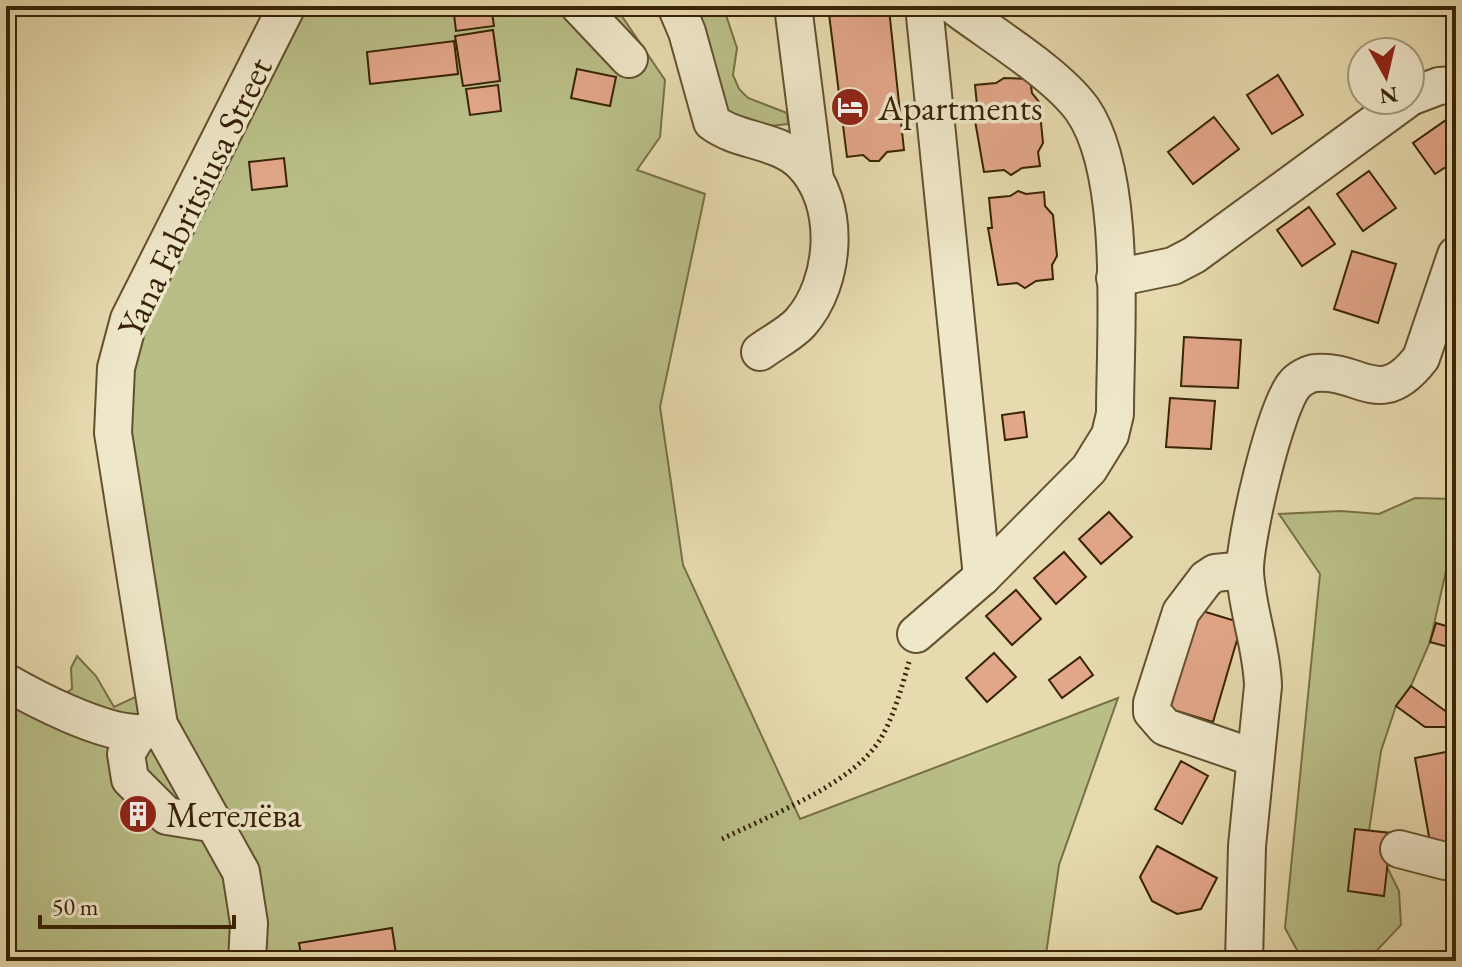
<svg xmlns="http://www.w3.org/2000/svg" width="1462" height="967" font-family="'EB Garamond',serif">
<rect width="100%" height="100%" fill="#e6daae"/>
<filter id="stains"><feTurbulence type="fractalNoise" baseFrequency=".0025" numOctaves="4"/><feColorMatrix values="0 0 0 0 .2 0 0 0 0 .09 0 0 0 0 .02 0 0 0 .5 -.17"/></filter>
<radialGradient id="worn" r=".72"><stop offset=".6" stop-color="#630" stop-opacity="0"/><stop offset="1" stop-color="#630" stop-opacity=".3"/></radialGradient>
<g fill="#b9be87" stroke="#787046" stroke-width="2">
<path d="M272,6H615L665,80L660,137L637,170L705,194L660,407L683,565L800,819L1118,698L1059,865L1045,961H6V662L61,696L72,689L71,668L77,656L96,676L114,707L140,695L98,427Z"/>
<path d="M696,6H723L737,48L733,75L739,89L748,98L787,113L788,124L769,126L729,112L718,101L711,54Z"/>
<path d="M1415,498L1453,499L1456,556L1448,562L1430,642L1411,686L1396,706L1381,751L1369,831L1399,891L1401,925L1367,961H1303L1285,928L1320,574L1279,514L1341,511L1379,514Z"/>
</g>
<g fill="#e2a689" stroke="#382305" stroke-width="2">
<path d="M453,6H491L494,26L456,31Z"/>
<path d="M828,6H885L889,9L904,150L887,152L879,161H870L863,155L847,157Z"/>
<path d="M493,30L500,81L463,86L455,36Z"/>
<path d="M454,41L458,74L370,84L367,52Z"/>
<path d="M577,69L616,77L610,106L571,98Z"/>
<path d="M1278,75L1303,115L1272,134L1247,95Z"/>
<path d="M1004,78L1030,79L1032,93L1039,102L1043,143L1038,152L1040,166L1022,168L1011,175L1004,170L984,172L974,115H978L975,85L996,83Z"/>
<path d="M498,85L501,111L470,115L466,89Z"/>
<path d="M1214,117L1239,149L1193,184L1168,152Z"/>
<path d="M1446,120L1456,135V170L1450,174L1446,167L1435,174L1413,143Z"/>
<path d="M284,158L287,186L252,190L249,162Z"/>
<path d="M1369,171L1396,208L1363,231L1337,194Z"/>
<path d="M1018,191L1026,194L1044,192L1045,206L1053,215L1057,256L1052,265L1053,279L1036,281L1025,288L1017,283L998,285L988,228H992L989,198L1010,196Z"/>
<path d="M1309,207L1335,244L1302,266L1277,230Z"/>
<path d="M1352,251L1396,264L1378,323L1334,309Z"/>
<path d="M1184,337L1241,340L1238,388L1181,386Z"/>
<path d="M1170,398L1215,401L1211,449L1166,447Z"/>
<path d="M1024,412L1027,437L1005,440L1002,415Z"/>
<path d="M1109,512L1132,537L1101,564L1079,539Z"/>
<path d="M1064,552L1086,577L1056,604L1034,578Z"/>
<path d="M1016,590L1041,619L1012,645L986,616Z"/>
<path d="M1199,610L1242,623L1213,722L1170,709Z"/>
<path d="M1436,623L1456,629V649L1430,642Z"/>
<path d="M994,653L1016,677L987,702L966,678Z"/>
<path d="M1080,657L1093,675L1062,698L1049,680Z"/>
<path d="M1411,686L1455,718L1449,727H1425L1396,706Z"/>
<path d="M1456,750V843L1431,848L1415,758Z"/>
<path d="M1181,761L1208,776L1182,824L1155,809Z"/>
<path d="M134,803L150,816L142,824L127,811Z"/>
<path d="M1355,829L1391,833L1384,896L1348,891Z"/>
<path d="M1157,846L1217,878L1201,909L1177,914L1152,901L1140,877Z"/>
<path d="M392,928L397,961H302L299,943Z"/>
</g>
<g fill="none" stroke-linecap="round" stroke-linejoin="round">
<defs>
<g id="minor">
<path d="M579,6L629,59"/>
<path d="M676,6L687,32L712,122C738,142 778,139 802,163C842,203 836,283 800,323C790,334 772,343 760,352"/>
<path d="M793,6L815,180"/>
<path d="M924,6L982,577"/>
<path d="M1410,97L1439,86L1456,85"/>
<path d="M1115,278L1173,266L1194,255L1406,100"/>
<path d="M1245,570L1215,573L1206,579L1181,612L1152,703V712L1165,727L1255,758"/>
<path d="M916,634L982,577L1089,469L1110,435L1115,414C1115,334 1128,174 1082,109C1056,73 991,34 954,6"/>
<path d="M6,682C37,700 100,732 136,733C143,734 153,728 159,725"/>
<path d="M138,734L126,754L130,779L167,816L216,824"/>
<path d="M1399,849L1445,861L1456,860"/>
<path d="M247,961L249,923L241,872L159,725L113,433L116,368L129,319L287,6"/>
<path d="M1244,961L1247,846L1263,686C1262,647 1247,610 1245,572C1244,541 1275,406 1295,384C1299,379 1310,373 1316,373C1361,369 1380,411 1421,358L1456,255"/>
</g>
</defs>
<use href="#minor" stroke="#64512f" stroke-width="40"/>
<path stroke="#382305" stroke-width="5" stroke-dasharray="2 4" stroke-linecap="butt" d="M722,839C770,815 854,784 881,738C894,716 902,686 909,662"/>
<use href="#minor" stroke="#efe7ca" stroke-width="36"/>
</g>
<defs>
<symbol id="hotel-disc" viewBox="-11 -11 22 22"><circle r="9.5" fill="#8f2418" stroke="#efe7ca"/><path d="M-6-4.5h1.5V1H6V5H4.5V3h-9V5H-6ZM-4 0a1.8 1.8 0 1 1 3.6 0ZM.5 0V-2.5h3Q6-2.5 6 0Z" fill="#fff"/></symbol>
<symbol id="building-disc" viewBox="-11 -11 22 22"><circle r="9.5" fill="#8f2418" stroke="#efe7ca"/><path d="M-4-6H4V6H1V3H-1V6H-4ZM-2.5-4.3h1.7v1.8h-1.7ZM.8-4.3h1.7v1.8H.8ZM-2.5-1h1.7V.8h-1.7ZM.8-1h1.7V.8H.8Z" fill="#fff"/></symbol>
</defs>
<g fill-rule="evenodd">
<use href="#hotel-disc" x="828" y="85" width="44" height="44"/>
<use href="#building-disc" x="116" y="792" width="44" height="44"/>
</g>
<g text-anchor="middle" stroke-width="7" stroke-linejoin="round" paint-order="stroke">
<g font-size="36" fill="#382305" stroke="#efe7ca" text-anchor="start">
<text x="878" y="120">Apartments</text>
<text x="166" y="827">Метелёва</text>
</g>
<g font-size="36" fill="#382305" stroke="#efe7ca">
<text transform="translate(194 197) rotate(-64)" y="13">Yana Fabritsiusa Street</text>
</g>
</g>
<rect width="1462" height="967" fill="none" stroke="#e6daae" stroke-width="32"/>
<rect x="8" y="8" width="1446" height="951" fill="none" stroke="#382305" stroke-width="4"/>
<rect x="16" y="16" width="1430" height="935" fill="none" stroke="#382305" stroke-width="2"/>
<g transform="translate(1386 76) rotate(172)"><circle r="38" fill="#efe7ca" stroke="#a6997b" stroke-width="2"/>
<path d="M0-6L14 30L0 20L-14 30Z" fill="#8f2418"/>
<text y="-12" font-size="22" font-weight="bold" text-anchor="middle" fill="#382305">N</text>
</g>
<path d="M40 915v12h194v-12" fill="none" stroke="#382305" stroke-width="4"/>
<text x="52" y="915" font-size="24" fill="#382305" stroke="#efe7ca" stroke-width="6" paint-order="stroke">50 m</text>
<rect width="100%" height="100%" filter="url(#stains)"/>
<rect width="100%" height="100%" fill="url(#worn)"/>
</svg>
